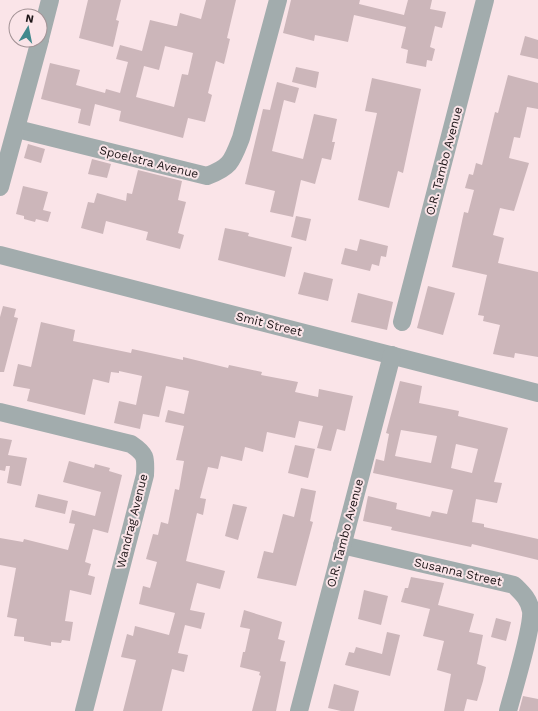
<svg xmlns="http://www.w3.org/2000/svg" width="538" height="711" font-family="'Work Sans',sans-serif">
<rect width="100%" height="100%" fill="#fae4e8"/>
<g fill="#ccb6ba" fill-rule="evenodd">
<path d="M88,0H121L116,20L119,21L113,47L79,38Z"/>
<path d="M206,0H236L227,38L230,39L224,64L216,61L208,93L212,95L205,122L188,118L183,138L119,121L121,111L95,104L90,126L78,123L81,109L41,99L50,63L80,70L76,85L105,93L106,89L120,93L128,62L116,59L120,45L142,51L150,20L175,26H177L180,13L201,19ZM165,46L193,53L188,75L182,74L174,107L136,97L144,66L159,70Z"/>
<path d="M291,0H360L359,4L404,15L408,0H432L430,9L446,12L442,28L435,26L430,47L435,49L432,61L427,60L426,67L406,63L408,50L401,48L406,27L354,15L348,42L315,35L314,41L283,33Z"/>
<path d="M525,36L538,40V59L520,55Z"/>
<path d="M296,67L319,72L316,88L292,82Z"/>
<path d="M508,75L538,83V109L527,107L520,138L514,137L509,158L529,163L514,211L500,208L493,235L504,238L498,263L538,272V357L515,353L514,358L493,354L500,325L483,321L484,316L478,315L487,275L452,267L464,212L468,213L474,190L465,188L469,174L473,175L476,163L482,165L495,112L498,113Z"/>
<path d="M372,78L421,89L403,173L398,171L389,208L358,200L377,113L365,111Z"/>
<path d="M277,82L299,88L295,103L284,100L272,151L303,159L314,114L337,119L332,142H335L331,160L322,158L315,184L301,180L293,217L270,212L275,191L245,184L263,109L270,110Z"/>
<path d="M28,144L45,149L41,163L24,158Z"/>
<path d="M92,159L111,164L107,178L88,174Z"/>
<path d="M138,170L182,181L178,200L186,202L178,233L184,235L180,249L146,240L148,232L106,221L103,234L81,228L88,202L94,203L97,193L126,201L127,193L132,194Z"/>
<path d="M23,186L48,192L43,210L51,212L48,222L36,219L35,222L24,219V216L16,214Z"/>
<path d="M296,216L311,219L306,241L291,237Z"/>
<path d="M225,228L249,233L248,236L292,247L285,277L218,260Z"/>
<path d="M360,239L388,246L386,257L381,256L379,266L372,264L370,271L341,264L345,248L357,251Z"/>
<path d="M304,272L333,279L328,301L298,294Z"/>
<path d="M428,286L455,293L443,335L417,328Z"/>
<path d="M358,293L393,302L387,330L351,322Z"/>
<path d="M3,306L16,309L14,317L18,318L4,372H0V317Z"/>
<path d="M41,322L75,330L73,341L131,353L132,349L183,360V357L228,368L229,365L262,372L261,375L298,382L295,392L318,397L319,389L353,396L345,431L337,429L331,451L317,448L323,426L299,421L295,438L267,432L263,452L245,447L242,461L221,456L218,469L208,467L200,498L206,499L203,515L197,513L186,561L225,571L220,589L197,583L190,610L205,613L201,629L185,625L178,653L188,655L184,672L172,669L162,711H123L136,660L121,657L127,634L133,636L135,626L169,635L175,613L139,604L143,586L150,588L157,562L146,559L153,534L158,535L161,522L168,524L175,489L179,490L184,461L176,460L184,426L165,422L168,410L184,414L189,391L166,386L159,417L143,414L140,429L114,423L119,401L136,405L142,376L119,371V373L111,372L109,383L93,379L85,415L27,401L30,389L13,386L18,364L31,367Z"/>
<path d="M400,381L422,386L419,403L459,411L458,416L508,428L494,482L502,483L497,503L476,499L472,522L484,524V527L538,539V560L472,544L471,547L391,530L392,527L363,521L368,496L397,503L396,509L430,517L432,511L447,514L453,490L373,473L376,459L384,461L389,434L386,433ZM401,430L437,436L431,463L395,456ZM456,444L478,449L472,473L451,468Z"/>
<path d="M0,438L12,440L8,455L27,458L21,486L7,483L10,466H6L5,471L0,470Z"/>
<path d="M295,445L315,449L308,478L288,473Z"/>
<path d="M69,461L94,468L95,464L110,468L109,471L122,475L108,533L93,529L85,562L91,564L88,575L95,577L91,595L70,590L65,621L73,622L70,641L62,640L61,643L51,642V646L24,641V637L14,636L17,619L7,617L16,568L0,565V538L23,542L24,539L68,550L75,524L69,523L72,510L95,516L101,492L63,482Z"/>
<path d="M301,488L316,491L310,521L313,522L296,586L257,578L264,551L273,553L283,514L294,517Z"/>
<path d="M38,494L68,501L65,514L35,507Z"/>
<path d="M233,504L247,507L238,540L225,536Z"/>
<path d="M411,577L444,583L438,605L474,614L469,632L483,635L477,664L486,667L483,681L477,701L467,699L464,711H444L451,674L437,670L444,641L423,636L430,609L401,602L405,588H408Z"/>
<path d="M364,590L388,596L381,625L358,619Z"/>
<path d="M244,610L282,622L278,639L285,641L280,661L286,662L276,711H252L261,676L259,675L260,672L240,667L243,652H245L250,629L240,627Z"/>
<path d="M496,618L511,622L506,641L491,637Z"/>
<path d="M387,632L400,635L390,676L345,665L349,652L354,653L356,647L382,654Z"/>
<path d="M334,684L359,691L354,711H341L328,708Z"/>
<path d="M523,696L538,699V711H519Z"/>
</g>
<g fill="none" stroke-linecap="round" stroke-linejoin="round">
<g stroke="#a2acad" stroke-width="18">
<path d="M40,39L50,0"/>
<path d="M17,129L207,176C231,167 232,161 241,138L278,0"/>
<path d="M0,187L40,40"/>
<path d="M0,255L538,393"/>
<path d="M402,322L485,0"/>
<path d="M0,412L131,444C146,454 146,457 145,475L84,711"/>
<path d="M342,545L514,585C522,593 529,599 531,611C533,626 513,692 508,711"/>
<path d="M299,711L392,355"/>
</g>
</g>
<g text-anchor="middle" stroke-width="4" stroke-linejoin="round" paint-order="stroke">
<g font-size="12" fill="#1e1618" stroke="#fae4e8">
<text transform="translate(444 161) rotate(-75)" y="4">O.R. Tambo Avenue</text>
<text transform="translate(149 162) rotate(14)" y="4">Spoelstra Avenue</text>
<text transform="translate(269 324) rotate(14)" y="4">Smit Street</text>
<text transform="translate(132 521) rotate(-76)" y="4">Wandrag Avenue</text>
<text transform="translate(345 533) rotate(-75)" y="4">O.R. Tambo Avenue</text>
<text transform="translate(458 572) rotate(13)" y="4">Susanna Street</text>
</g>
</g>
<g transform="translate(28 28) rotate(10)"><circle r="19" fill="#fae4e8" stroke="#a29295"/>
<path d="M0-3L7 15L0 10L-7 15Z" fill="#41898d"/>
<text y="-6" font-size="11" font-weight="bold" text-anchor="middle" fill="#1e1618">N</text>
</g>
</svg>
